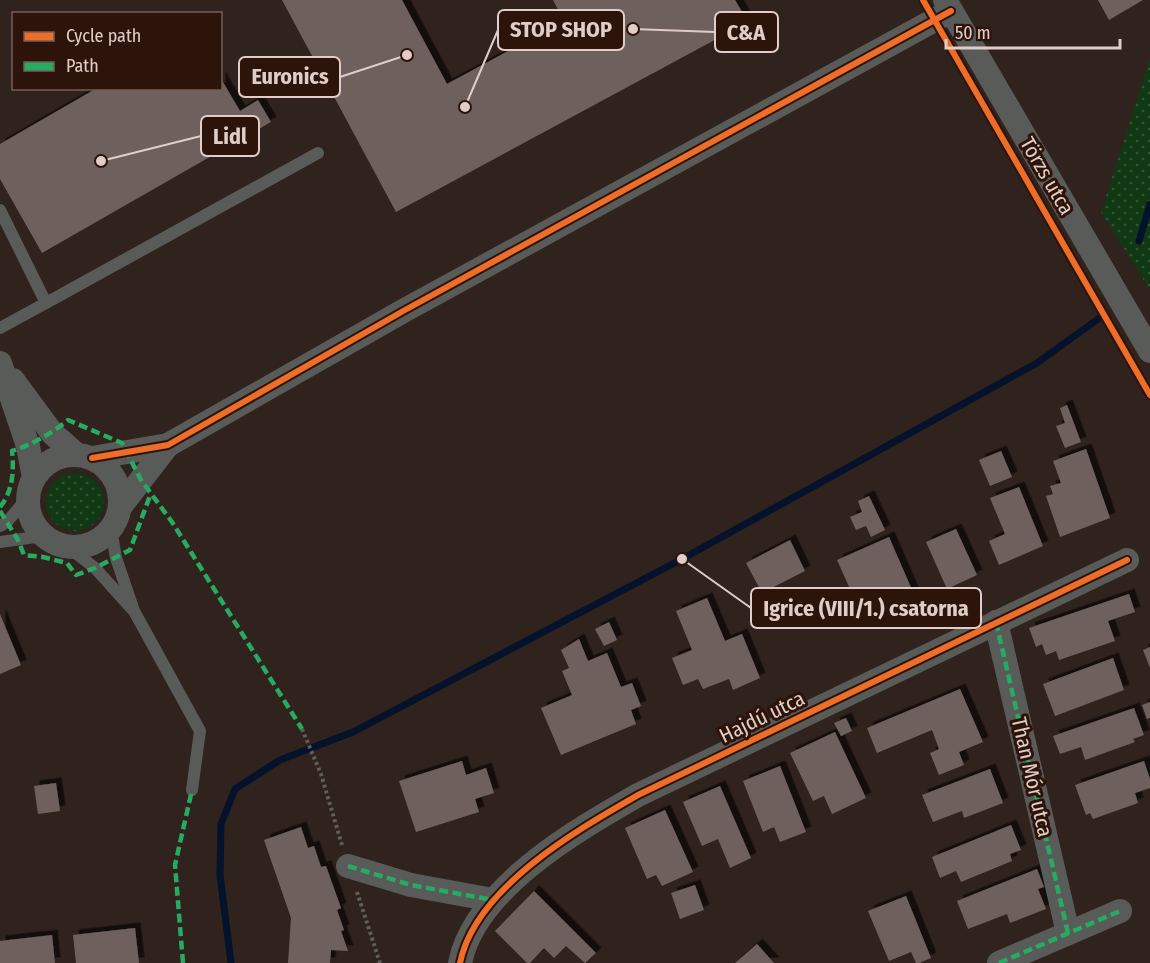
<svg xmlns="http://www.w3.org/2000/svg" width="1150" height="963" font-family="'Fira Sans Condensed',sans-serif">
<defs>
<pattern id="grass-dots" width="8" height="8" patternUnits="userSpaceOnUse" patternTransform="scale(1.5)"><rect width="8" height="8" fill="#103813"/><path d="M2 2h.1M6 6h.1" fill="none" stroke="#325434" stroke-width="1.8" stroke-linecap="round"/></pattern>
<filter id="shadow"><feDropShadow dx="5.5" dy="-5.5" stdDeviation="0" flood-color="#0009"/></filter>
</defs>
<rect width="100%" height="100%" fill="#30221c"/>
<g fill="url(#grass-dots)">
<path d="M1150,58V290L1101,212Z"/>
<circle cx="75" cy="502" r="29"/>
</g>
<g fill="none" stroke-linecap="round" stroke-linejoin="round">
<g stroke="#04132b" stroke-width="7">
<path d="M1139,241L1150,204"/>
<path d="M231,963L220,875L221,824L235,789L280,760L353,732L682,559L1037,363L1098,319"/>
</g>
</g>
<g fill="#6e615c" filter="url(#shadow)">
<path d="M282,0H402L447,84L564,21L553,0H735L748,22L396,212Z"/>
<path d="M1098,0H1143L1109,20Z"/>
<path d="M220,77L240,111L258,100L271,122L42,253L0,179V144L97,88H220Z"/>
<path d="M1067,405L1081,442L1065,448L1056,426L1065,423L1060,408Z"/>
<path d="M1086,449L1110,518L1060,537L1046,496L1053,494L1050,486L1061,483L1053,461Z"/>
<path d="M1001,451L1012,477L990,486L979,460Z"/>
<path d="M1019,487L1043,546L999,565L989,541L1005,534L990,498Z"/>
<path d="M869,496L885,530L871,537L866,526L856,530L850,517L862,512L858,501Z"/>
<path d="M956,529L977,575L947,589L926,542Z"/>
<path d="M889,537L919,606L868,629L837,560Z"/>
<path d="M790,540L805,571L762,593L746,563Z"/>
<path d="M1129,594L1135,612L1108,621L1115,641L1059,660L1056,651L1046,655L1042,644L1036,647L1029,628Z"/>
<path d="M707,598L725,641L742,634L760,678L733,690L729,679L703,689L698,679L683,685L672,658L692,650L676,611Z"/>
<path d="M0,614L21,665L0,674Z"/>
<path d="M609,622L617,640L604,646L595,629Z"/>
<path d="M579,639L588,661L607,653L621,687L632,683L641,706L631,710L636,724L561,755L541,708L572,695L562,671L569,668L561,650Z"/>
<path d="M1150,647V668L1143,650Z"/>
<path d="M1113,658L1124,690L1055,716L1043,684Z"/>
<path d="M960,689L983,742L959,752L964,765L939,775L930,753L939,749L932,730L877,753L867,728Z"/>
<path d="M1150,702V718L1147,719L1142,705Z"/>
<path d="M1134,708L1144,735L1133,739L1135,742L1085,760L1081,747L1060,754L1053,736Z"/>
<path d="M846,718L852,731L841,736L834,723Z"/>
<path d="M835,732L866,798L832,814L824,796L813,801L790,753Z"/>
<path d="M462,761L466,775L486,768L494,793L475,799L479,812L416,832L399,781Z"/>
<path d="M1144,761L1150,779V788L1135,793L1138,803L1093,819L1090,813L1086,815L1075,785Z"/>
<path d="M780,766L806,832L780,842L774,827L763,832L743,781Z"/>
<path d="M990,769L1003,803L964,818L962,811L933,822L922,795Z"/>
<path d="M56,783L60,811L38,814L34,786Z"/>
<path d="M720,786L751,858L730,868L718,839L702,846L683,802Z"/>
<path d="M665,810L693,872L662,886L656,875L647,879L625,828Z"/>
<path d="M1011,825L1021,850L1010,854L1012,861L961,882L956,871L940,878L932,857Z"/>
<path d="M301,827L308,848L314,846L321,867L326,866L341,908L337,910L344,930L341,931L348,951L331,950L330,963H288L291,918L264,840Z"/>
<path d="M1037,869L1044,887L1038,889L1046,909L1010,923L1007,914L968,929L957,901Z"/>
<path d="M695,885L704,910L680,919L671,893Z"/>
<path d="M534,891L596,953L585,963L566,946L554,958L544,948L530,963H527L495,931Z"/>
<path d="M906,896L931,958L919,963H916L911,952L889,961L868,911Z"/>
<path d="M135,928L139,963H76L73,935Z"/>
<path d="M52,935L55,963H0V941Z"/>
<path d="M757,944L774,963H735Z"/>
</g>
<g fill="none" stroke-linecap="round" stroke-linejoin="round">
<g stroke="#605e5b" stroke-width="4" stroke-dasharray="3 3" stroke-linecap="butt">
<path d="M302,729L321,774L342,845"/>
<path d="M357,892L380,963"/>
</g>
<g stroke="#595b58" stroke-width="12">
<path d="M0,210L46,303L0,328"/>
<path d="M46,303L318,153"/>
<path d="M0,526L7,522L27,498"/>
<path d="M111,529L116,558L134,611L200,731L192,790"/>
<path d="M0,542L43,536"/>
<path d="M68,547L95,568L131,608"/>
</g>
<g stroke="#595b58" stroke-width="24">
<path d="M945,0L1150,351"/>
<path d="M0,363L28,446L34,478"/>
<path d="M13,380L52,433L77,455"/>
<circle cx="74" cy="501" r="46"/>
<path d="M92,458L168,445L405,310L951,11"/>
<path d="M120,507L168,445"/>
<path d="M996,622L1068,933"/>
<path d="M348,866L411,885L493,900"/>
<path d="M460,963C475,888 577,830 638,795L1127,560"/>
<path d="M999,963L1120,911"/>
</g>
<g stroke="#26ab63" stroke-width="4.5" stroke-dasharray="9 4.5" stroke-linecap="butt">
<path d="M0,507C13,491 14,471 12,451C33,444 51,434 68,420L122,443L141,480L172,522L302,729"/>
<path d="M0,511L18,540L24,555L43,557L67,563L76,575L95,568L130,550L151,493"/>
<path d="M996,622L1068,933"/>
<path d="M348,866L411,885L493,900"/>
<path d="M183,963L175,865L192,790"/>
<path d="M999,963L1120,911"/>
</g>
<defs>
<g id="cycleway">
<path d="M923,0L1150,395"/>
<path d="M92,458L168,445L405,310L951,11"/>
<path d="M460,963C475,888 577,830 638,795L1127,560"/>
</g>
</defs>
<use href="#cycleway" stroke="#2d140b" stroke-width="10"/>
<use href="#cycleway" stroke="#ee6e29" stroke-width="6"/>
</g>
<g text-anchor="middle" stroke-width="6" stroke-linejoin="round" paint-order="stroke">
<g font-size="21" fill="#e0cdc7" stroke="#2d140b">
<text transform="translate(1047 176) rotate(60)" y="7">Törzs utca</text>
<text transform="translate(762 717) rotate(-26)" y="7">Hajdú utca</text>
<text transform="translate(1032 777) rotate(77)" y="7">Than Mór utca</text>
</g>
</g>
<path fill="none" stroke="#e0cdc7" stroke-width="2" d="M465 107L498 30M633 29L715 32M407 55L340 77M101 161L201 136M682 559L751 608"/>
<g fill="#e0cdc7" stroke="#2d140b" stroke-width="2">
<circle cx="465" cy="107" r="6"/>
<circle cx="633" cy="29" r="6"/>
<circle cx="407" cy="55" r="6"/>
<circle cx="101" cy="161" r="6"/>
<circle cx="682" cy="559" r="6"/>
</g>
<g fill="#2d140b" stroke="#e0cdc7" stroke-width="2">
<rect x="498" y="10" width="126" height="40" rx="6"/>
<rect x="715" y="12" width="63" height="40" rx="6"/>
<rect x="239" y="57" width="101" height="40" rx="6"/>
<rect x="201" y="116" width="58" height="40" rx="6"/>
<rect x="751" y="588" width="230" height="40" rx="6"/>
</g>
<g font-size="22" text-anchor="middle" font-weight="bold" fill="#e0cdc7">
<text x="561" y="37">STOP SHOP</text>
<text x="746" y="40">C&amp;A</text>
<text x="290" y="84">Euronics</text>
<text x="230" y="144">Lidl</text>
<text x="866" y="616">Igrice (VIII/1.) csatorna</text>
</g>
<rect x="12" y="12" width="210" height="78" fill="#2d140b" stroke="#755e56" stroke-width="1.5"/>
<rect x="24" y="32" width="30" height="9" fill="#ee6e29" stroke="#755e56" stroke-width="1.5"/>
<text x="66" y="42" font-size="18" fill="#e0cdc7">Cycle path</text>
<rect x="24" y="62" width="30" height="9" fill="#26ab63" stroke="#755e56" stroke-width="1.5"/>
<text x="66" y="72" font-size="18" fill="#e0cdc7">Path</text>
<path d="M946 39v9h174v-9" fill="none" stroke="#e0cdc7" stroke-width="3"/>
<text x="955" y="39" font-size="18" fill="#e0cdc7" stroke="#2d140b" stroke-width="4.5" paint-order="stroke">50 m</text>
</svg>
